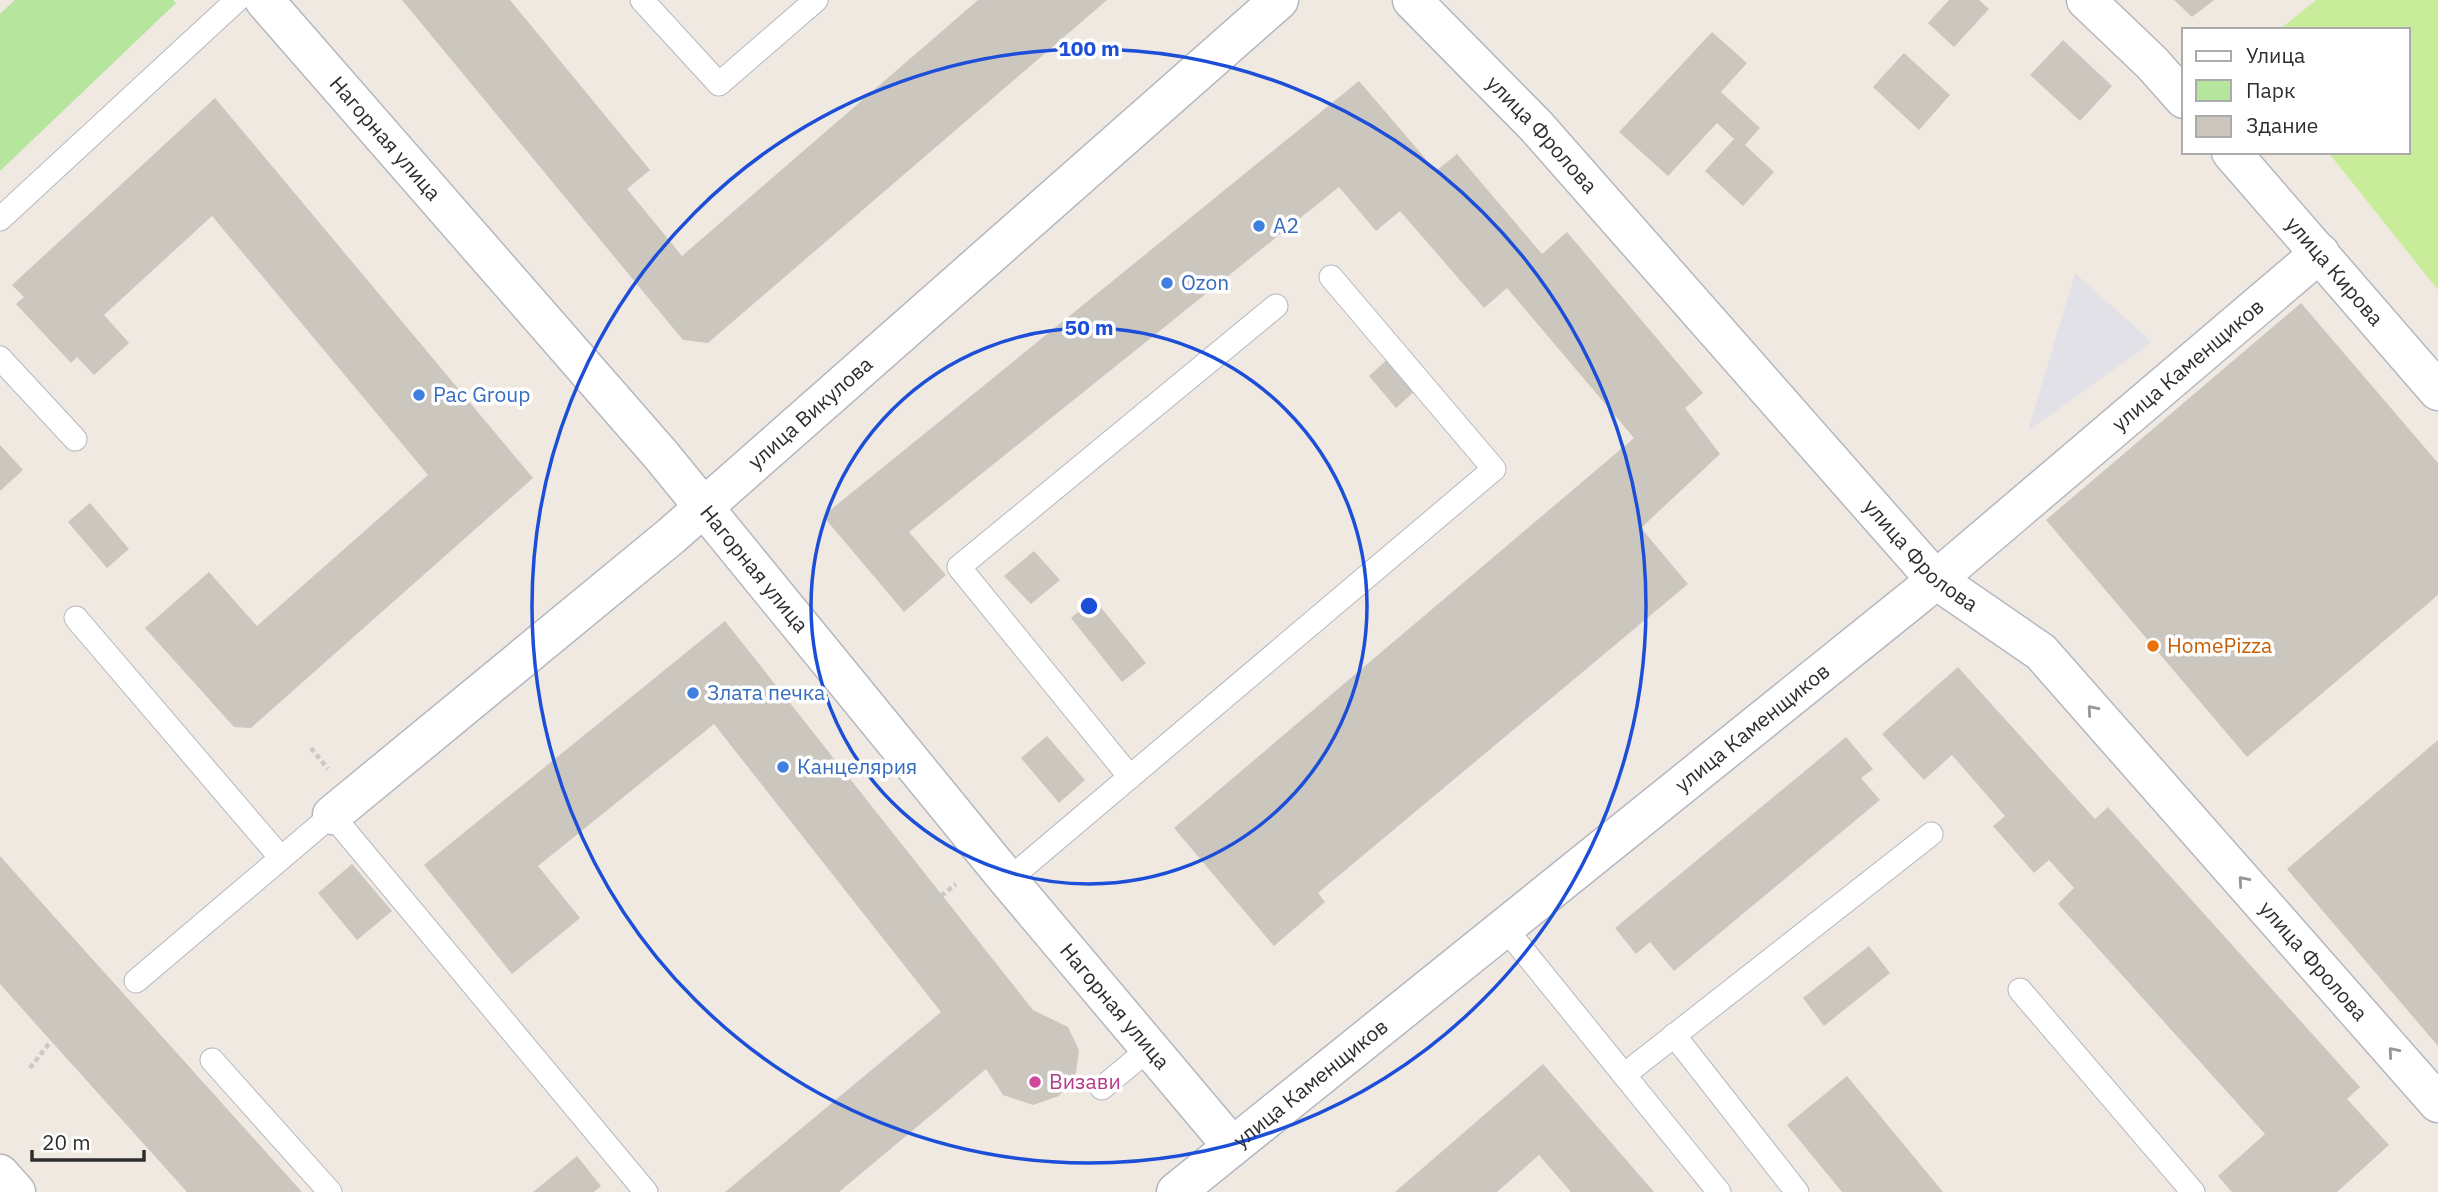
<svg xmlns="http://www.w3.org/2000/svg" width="2438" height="1192" font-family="'IBM Plex Sans',sans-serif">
<rect width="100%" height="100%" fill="#efe9e1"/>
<path fill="#e3e1e8" d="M2075,273L2152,342L2028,431Z"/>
<path fill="#b6e59e" d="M15,0H173L176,3L0,171V14Z"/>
<path fill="#c9ec9a" d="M2316,0H2438V290L2328,152H2408V30H2279Z"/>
<g fill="#cbc7bf">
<path d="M402,0H510L650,170L627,189L682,256L978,0H1107L708,343L683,340Z"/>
<path d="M1949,0H1979L1989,9L1954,47L1928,23Z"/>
<path d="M2174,0H2214L2192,17Z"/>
<path d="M1712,32L1747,63L1721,92L1760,128L1745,145L1774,172L1743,206L1705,171L1734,139L1717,123L1668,176L1619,132Z"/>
<path d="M2063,40L2112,86L2080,121L2030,75Z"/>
<path d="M1904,53L1950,95L1919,130L1873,87Z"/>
<path d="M1359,81L1436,171L1457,154L1542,254L1567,232L1703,393L1685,408L1720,454L1641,528L1688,584L1318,893L1325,902L1274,946L1174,828L1634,438L1507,288L1484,308L1400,211L1376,231L1339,187L909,532L946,575L904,612L823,516Z"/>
<path d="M215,98L533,478L251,728L234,727L145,628L209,572L257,626L428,475L212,216L104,315L129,343L94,375L77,357L71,363L16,304L24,297L12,285Z"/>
<path d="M2301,303L2438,463V595L2247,757L2046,520Z"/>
<path d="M1391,356L1418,388L1396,408L1369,376Z"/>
<path d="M0,445L23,470L0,491Z"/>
<path d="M90,503L129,549L107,568L68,522Z"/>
<path d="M1034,551L1060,580L1031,604L1004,576Z"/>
<path d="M1094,599L1146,663L1122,682L1071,618Z"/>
<path d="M725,621L1033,1010L1068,1027L1079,1050L1076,1073L1059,1096L1033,1105L1003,1095L986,1069L839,1192H725L941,1012L714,724L538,866L580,918L512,974L424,865Z"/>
<path d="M1958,667L2095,819L2108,807L2360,1087L2347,1099L2389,1145L2337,1192H2232L2218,1176L2265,1134L2058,904L2074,888L2049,860L2034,873L1993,826L2005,816L1952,755L1924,780L1882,734Z"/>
<path d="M1047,736L1085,780L1059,803L1021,758Z"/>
<path d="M1846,737L1873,769L1861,778L1880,800L1674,971L1650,942L1636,954L1615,928Z"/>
<path d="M2438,740V1046L2287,869Z"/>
<path d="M0,856L59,922L302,1192H187L51,1041L0,984Z"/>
<path d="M352,864L392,911L357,940L318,893Z"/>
<path d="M1869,946L1890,973L1824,1026L1803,998Z"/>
<path d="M1543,1064L1654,1192H1571L1539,1155L1497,1192H1395Z"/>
<path d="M1847,1076L1943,1192H1842L1787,1125Z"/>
<path d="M577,1156L601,1186L594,1192H533Z"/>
</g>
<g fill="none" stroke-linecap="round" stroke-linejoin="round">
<defs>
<g id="service">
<path d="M642,0L719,84L816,0"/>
<path d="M0,219L237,0"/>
<path d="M0,358L75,439"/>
<path d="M76,618L281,858"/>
<path d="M1130,777L959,567L1276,306"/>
<path d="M1008,880L1494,469L1331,277"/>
<path d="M1505,928L1719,1192"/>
<path d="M136,981L332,815L646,1192"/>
<path d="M2020,990L2193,1192"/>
<path d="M1674,1035L1797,1192"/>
<path d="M212,1060L330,1192"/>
<path d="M1624,1075L1931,834"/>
<path d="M1102,1088L1150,1048"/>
</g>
<g id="minor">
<path id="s1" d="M264,0L661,455L1008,880L1232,1146"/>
<path id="s2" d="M1412,0L1537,127L1935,579L2041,652L2438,1103"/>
<path d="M2086,0L2152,63L2184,99"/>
<path id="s3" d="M2231,152L2438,391"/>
<path id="s4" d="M332,815L671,536L1279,0"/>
<path id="s5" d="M1176,1192L1919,594L2320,253"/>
</g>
<path id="secondary" d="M0,1174L16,1192"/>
</defs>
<use href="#service" stroke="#b4b7c1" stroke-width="25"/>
<use href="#minor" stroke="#b4b7c1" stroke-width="41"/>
<use href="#secondary" stroke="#b4b7c1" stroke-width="41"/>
<g stroke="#c9c9c9" stroke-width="4.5" stroke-dasharray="5 3.5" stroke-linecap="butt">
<path d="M311,748L328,769"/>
<path d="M941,896L956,884"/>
<path d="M30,1068L51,1041"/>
</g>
<use href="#service" stroke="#fff" stroke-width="23"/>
<use href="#minor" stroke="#fff" stroke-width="38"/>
<use href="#secondary" stroke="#fff" stroke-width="38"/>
</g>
<defs><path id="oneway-chevron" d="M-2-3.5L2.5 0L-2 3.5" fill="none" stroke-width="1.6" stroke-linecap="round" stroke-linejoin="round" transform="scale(1.75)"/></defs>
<g stroke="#969696">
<use href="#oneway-chevron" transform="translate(2092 710) rotate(-131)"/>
<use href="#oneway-chevron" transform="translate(2243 881) rotate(-131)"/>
<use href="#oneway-chevron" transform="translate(2393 1052) rotate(-131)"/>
</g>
<g fill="none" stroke="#1d4ed8" stroke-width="3.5">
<circle cx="1089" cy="606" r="278"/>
<circle cx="1089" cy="606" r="557"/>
</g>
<g fill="#3f7fe0" stroke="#fff" stroke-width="2.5">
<circle cx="1259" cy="226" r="7"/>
<circle cx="1167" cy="283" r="7"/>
<circle cx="419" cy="395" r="7"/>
<circle cx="693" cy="693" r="7"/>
<circle cx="783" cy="767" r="7"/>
</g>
<circle fill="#e8710a" stroke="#fff" stroke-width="2.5" cx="2153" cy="646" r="7"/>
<circle fill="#d1479c" stroke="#fff" stroke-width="2.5" cx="1035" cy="1082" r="7"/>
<g text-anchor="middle" stroke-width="7" stroke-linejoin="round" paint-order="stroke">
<g font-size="21" fill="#2e2e2e" stroke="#fff">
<text dy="7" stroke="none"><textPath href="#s2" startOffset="187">улица Фролова</textPath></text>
<text dy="7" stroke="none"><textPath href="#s1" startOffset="184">Нагорная улица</textPath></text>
<text dy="7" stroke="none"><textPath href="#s3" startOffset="158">улица Кирова</textPath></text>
<text dy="7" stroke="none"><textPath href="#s5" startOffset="1307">улица Каменщиков</textPath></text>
<text dy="7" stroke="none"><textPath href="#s4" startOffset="625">улица Викулова</textPath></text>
<text dy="7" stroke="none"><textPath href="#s2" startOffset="754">улица Фролова</textPath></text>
<text dy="7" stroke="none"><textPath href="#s1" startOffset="751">Нагорная улица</textPath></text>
<text dy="7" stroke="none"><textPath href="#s5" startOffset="740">улица Каменщиков</textPath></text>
<text dy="7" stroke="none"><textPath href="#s2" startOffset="1321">улица Фролова</textPath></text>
<text dy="7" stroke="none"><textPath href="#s1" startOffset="1318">Нагорная улица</textPath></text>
<text dy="7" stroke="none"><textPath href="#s5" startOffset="173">улица Каменщиков</textPath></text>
</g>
<g font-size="21" fill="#366cbe" stroke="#fff" text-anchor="start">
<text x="1273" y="233">А2</text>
<text x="1181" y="290">Ozon</text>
<text x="433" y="402">Pac Group</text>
<text x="707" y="700">Злата печка</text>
<text x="797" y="774">Канцелярия</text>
</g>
<g font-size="21" fill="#c56008" stroke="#fff" text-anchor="start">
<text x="2167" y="653">HomePizza</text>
</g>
<g font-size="21" fill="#b23c85" stroke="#fff" text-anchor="start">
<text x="1049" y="1089">Визави</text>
</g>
</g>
<circle cx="1089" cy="606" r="10" fill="#1d4ed8" stroke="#fff" stroke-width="3.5"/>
<g font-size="21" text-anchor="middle" font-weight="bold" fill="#1d4ed8" stroke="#fff" stroke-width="7" stroke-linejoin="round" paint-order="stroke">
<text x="1089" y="56">100 m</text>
<text x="1089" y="335">50 m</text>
</g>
<rect x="2182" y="28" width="228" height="126" fill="#ffffff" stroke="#ababab" stroke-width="2"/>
<rect x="2196" y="51" width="35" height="10" fill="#ffffff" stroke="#ababab" stroke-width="2"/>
<text x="2246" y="63" font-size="21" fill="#2e2e2e">Улица</text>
<rect x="2196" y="80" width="35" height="21" fill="#b6e59e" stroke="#ababab" stroke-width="2"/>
<text x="2246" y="98" font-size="21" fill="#2e2e2e">Парк</text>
<rect x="2196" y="116" width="35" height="21" fill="#cbc7bf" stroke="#ababab" stroke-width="2"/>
<text x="2246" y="133" font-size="21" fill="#2e2e2e">Здание</text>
<path d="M32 1150v10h112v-10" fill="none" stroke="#2e2e2e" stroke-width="3.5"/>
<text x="42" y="1150" font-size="21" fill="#2e2e2e" stroke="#ffffff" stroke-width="5" paint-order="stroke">20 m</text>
</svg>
